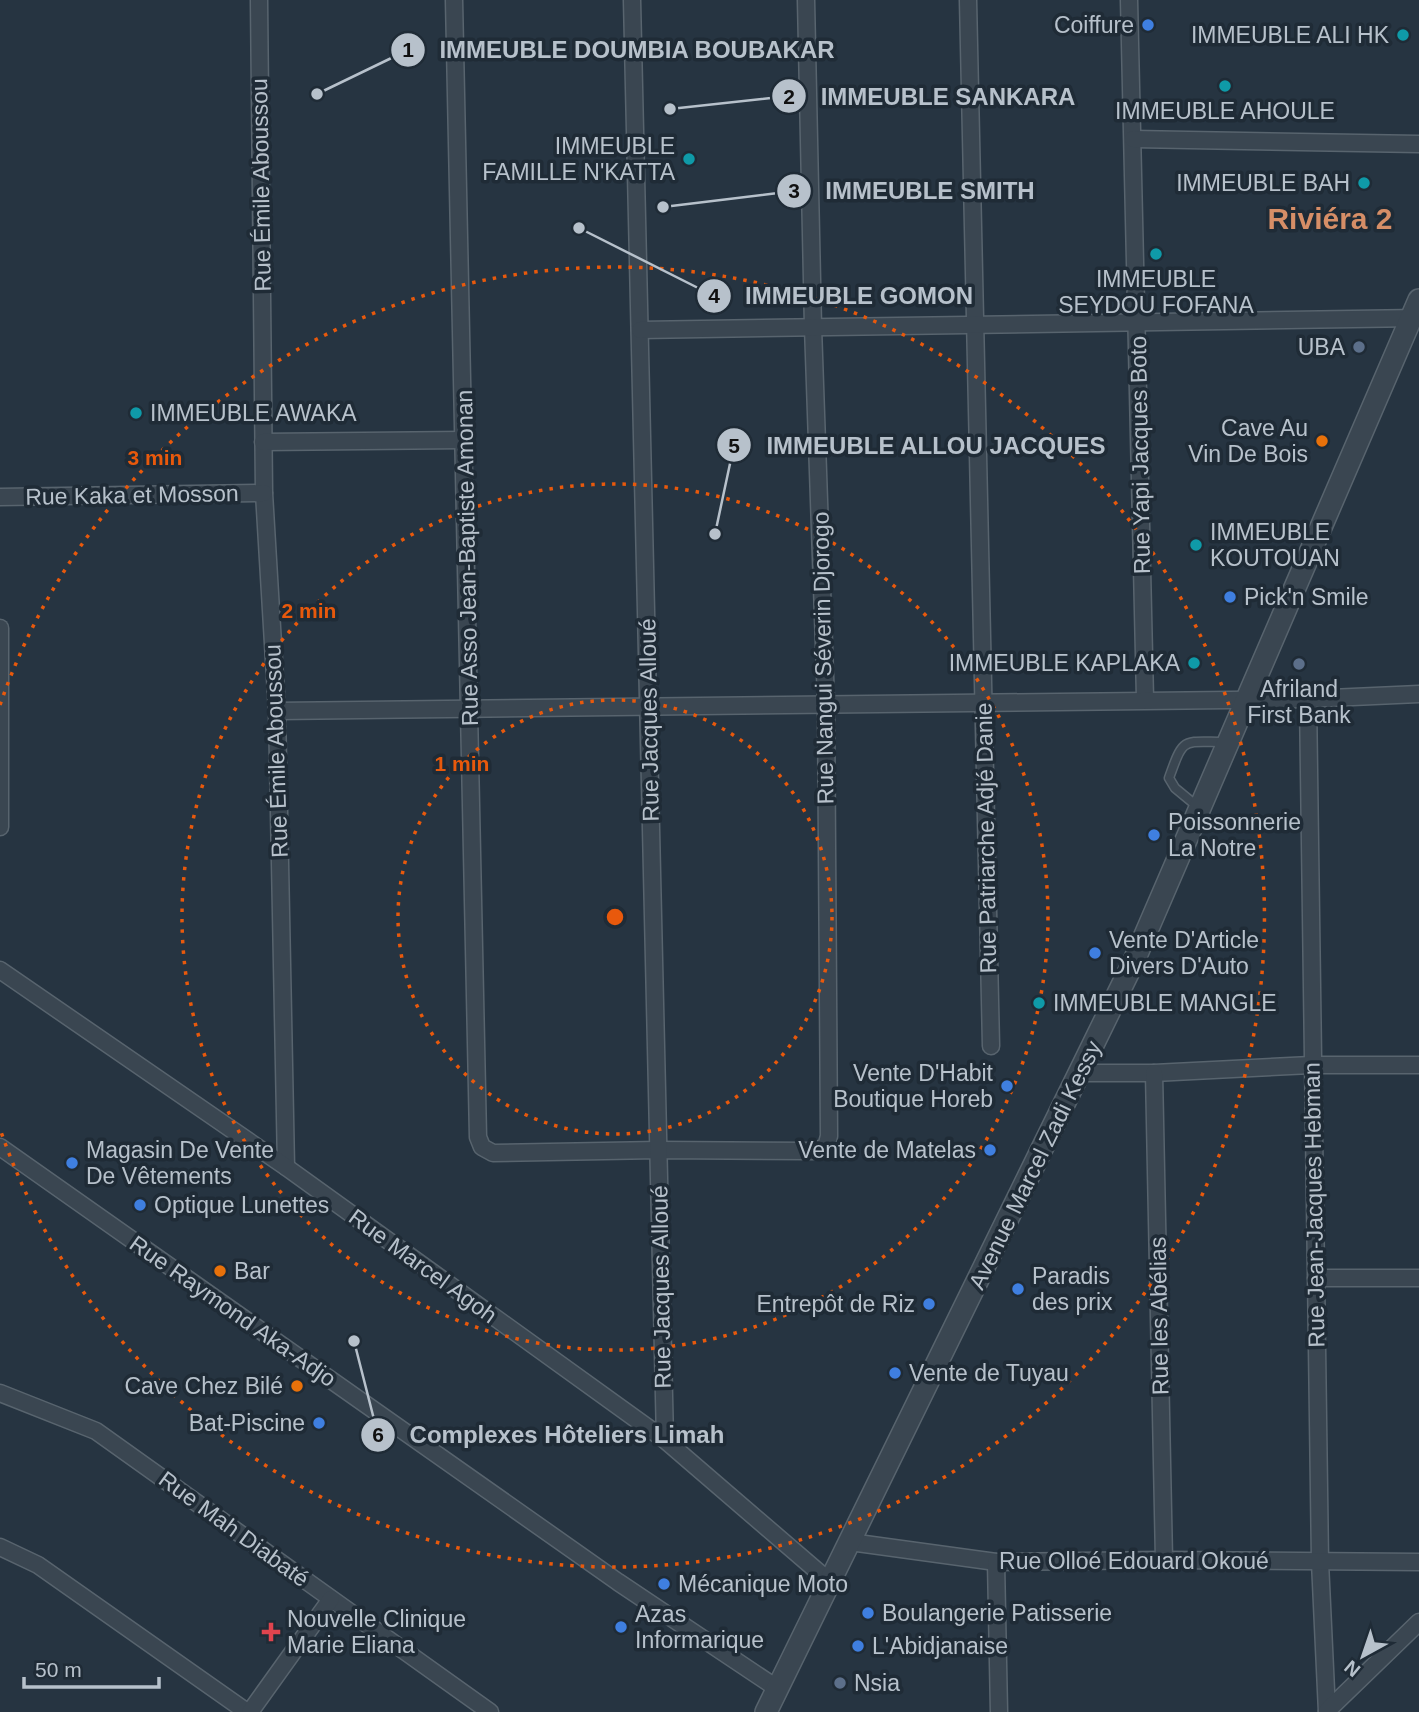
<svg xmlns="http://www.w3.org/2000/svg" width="1419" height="1712" font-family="Helvetica,sans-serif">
<rect width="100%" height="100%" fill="#263441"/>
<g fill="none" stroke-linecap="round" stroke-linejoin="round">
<defs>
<path id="service" d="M1198,807L1175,788L1169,778C1184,736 1182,742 1225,742"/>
<g id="minor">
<path d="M259,0L264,493L277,711L286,1167"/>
<path d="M454,0L478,1137L482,1147L493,1153L658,1150L813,1151L826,1147L829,1136L826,703L813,327L806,0"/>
<path d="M632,0L665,1440"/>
<path d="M968,0L991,1046"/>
<path d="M1129,0L1145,699"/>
<path d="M1133,139L1419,144"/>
<path d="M640,330L1419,318"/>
<path d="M263,442L464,440"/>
<path d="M0,497L264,493"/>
<path d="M0,628V827"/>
<path d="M1308,699L1320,1562L1327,1712"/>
<path d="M277,711L1308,699L1419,694"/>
<path d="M0,970L286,1167L665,1440L830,1582"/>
<path d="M1081,1073H1154L1311,1065H1419"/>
<path d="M1154,1073L1164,1560"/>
<path d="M0,1147L618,1582L778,1689"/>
<path d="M1316,1278H1419"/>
<path d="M0,1393L96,1431L490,1712"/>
<path d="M850,1542L996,1562L1164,1560L1419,1562"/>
<path d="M0,1547L38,1565L247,1712"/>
<path d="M996,1562L999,1712"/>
<path d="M1327,1711L1419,1622"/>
<path d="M250,1712L331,1599"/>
</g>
<path id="tertiary" d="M766,1712L1133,963L1419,300"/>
</defs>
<use href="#service" stroke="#58646e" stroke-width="11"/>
<use href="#minor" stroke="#58646e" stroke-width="19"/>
<use href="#tertiary" stroke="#58646e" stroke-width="24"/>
<use href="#service" stroke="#3a4651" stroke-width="8"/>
<use href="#minor" stroke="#3a4651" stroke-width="16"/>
<use href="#tertiary" stroke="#3a4651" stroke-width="21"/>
</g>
<g fill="none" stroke="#e8590c" stroke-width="3.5" stroke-dasharray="3.5 7">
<circle cx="615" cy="917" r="217"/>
<circle cx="615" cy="917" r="433"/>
<path d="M0 705A650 650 0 1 1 0 1129"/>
</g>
<g fill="#3f7fe0" stroke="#1f2b36" stroke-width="2.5">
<circle cx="1148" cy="25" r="7"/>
<circle cx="1230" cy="597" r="7"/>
<circle cx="1154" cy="835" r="7"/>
<circle cx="1095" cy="953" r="7"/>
<circle cx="1007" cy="1086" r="7"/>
<circle cx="990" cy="1150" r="7"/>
<circle cx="72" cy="1163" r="7"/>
<circle cx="140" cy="1205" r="7"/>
<circle cx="1018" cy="1289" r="7"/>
<circle cx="929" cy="1304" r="7"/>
<circle cx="895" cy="1373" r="7"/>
<circle cx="319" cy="1423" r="7"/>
<circle cx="664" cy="1584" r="7"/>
<circle cx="868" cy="1613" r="7"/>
<circle cx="621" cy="1627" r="7"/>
<circle cx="858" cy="1646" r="7"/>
</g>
<g fill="#0f9aa8" stroke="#1f2b36" stroke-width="2.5">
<circle cx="1403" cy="35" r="7"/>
<circle cx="1225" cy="86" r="7"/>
<circle cx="689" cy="159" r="7"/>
<circle cx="1364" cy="183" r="7"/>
<circle cx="1156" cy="254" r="7"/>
<circle cx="136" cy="413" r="7"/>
<circle cx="1196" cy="545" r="7"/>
<circle cx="1194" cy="663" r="7"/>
<circle cx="1039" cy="1003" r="7"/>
</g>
<g fill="#5c6f8a" stroke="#1f2b36" stroke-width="2.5">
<circle cx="1359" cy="347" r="7"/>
<circle cx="1299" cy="664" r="7"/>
<circle cx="840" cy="1683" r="7"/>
</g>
<g fill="#e8710a" stroke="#1f2b36" stroke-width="2.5">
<circle cx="1322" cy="441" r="7"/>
<circle cx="220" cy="1271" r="7"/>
<circle cx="297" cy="1386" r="7"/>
</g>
<path fill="#e0444e" stroke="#1f2b36" stroke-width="2.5" d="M267.5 1621.5h7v7h7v7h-7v7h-7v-7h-7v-7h7z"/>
<g text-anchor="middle" stroke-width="7" stroke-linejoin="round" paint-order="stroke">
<g font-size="23" fill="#b7c1cb" stroke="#1f2b36" text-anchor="start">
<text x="1134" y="33" text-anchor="end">Coiffure</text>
<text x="1389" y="43" text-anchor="end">IMMEUBLE ALI HK</text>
<text x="1225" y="119" text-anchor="middle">IMMEUBLE AHOULE</text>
<text x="675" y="154" text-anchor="end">IMMEUBLE<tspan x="675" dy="26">FAMILLE N'KATTA</tspan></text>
<text x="1350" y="191" text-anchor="end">IMMEUBLE BAH</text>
<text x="1156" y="287" text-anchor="middle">IMMEUBLE<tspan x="1156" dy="26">SEYDOU FOFANA</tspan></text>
<text x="1345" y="355" text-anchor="end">UBA</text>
<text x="150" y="421">IMMEUBLE AWAKA</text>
<text x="1308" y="436" text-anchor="end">Cave Au<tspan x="1308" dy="26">Vin De Bois</tspan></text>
<text x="1210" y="540">IMMEUBLE<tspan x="1210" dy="26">KOUTOUAN</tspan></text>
<text x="1244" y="605">Pick'n Smile</text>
<text x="1180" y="671" text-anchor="end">IMMEUBLE KAPLAKA</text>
<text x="1299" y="697" text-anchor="middle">Afriland<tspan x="1299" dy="26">First Bank</tspan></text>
<text x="1168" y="830">Poissonnerie<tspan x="1168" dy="26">La Notre</tspan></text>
<text x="1109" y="948">Vente D'Article<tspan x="1109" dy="26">Divers D'Auto</tspan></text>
<text x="1053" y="1011">IMMEUBLE MANGLE</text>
<text x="993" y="1081" text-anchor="end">Vente D'Habit<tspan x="993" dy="26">Boutique Horeb</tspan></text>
<text x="86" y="1158">Magasin De Vente<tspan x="86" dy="26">De Vêtements</tspan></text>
<text x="976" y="1158" text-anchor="end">Vente de Matelas</text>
<text x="154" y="1213">Optique Lunettes</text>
<text x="234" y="1279">Bar</text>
<text x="1032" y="1284">Paradis<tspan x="1032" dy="26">des prix</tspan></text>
<text x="915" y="1312" text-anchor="end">Entrepôt de Riz</text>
<text x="909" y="1381">Vente de Tuyau</text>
<text x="283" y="1394" text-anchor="end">Cave Chez Bilé</text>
<text x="305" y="1431" text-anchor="end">Bat-Piscine</text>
<text x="678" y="1592">Mécanique Moto</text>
<text x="882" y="1621">Boulangerie Patisserie</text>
<text x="635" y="1622">Azas<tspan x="635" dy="26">Informarique</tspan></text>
<text x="287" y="1627">Nouvelle Clinique<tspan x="287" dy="26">Marie Eliana</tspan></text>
<text x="872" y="1654">L'Abidjanaise</text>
<text x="854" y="1691">Nsia</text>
</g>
<g font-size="23" fill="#b7c1cb" stroke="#1f2b36">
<text transform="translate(261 185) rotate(-91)" y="8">Rue Émile Aboussou</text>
<text transform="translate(1140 455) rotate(-91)" y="8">Rue Yapi Jacques Boto</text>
<text transform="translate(132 495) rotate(-1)" y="8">Rue Kaka et Mosson</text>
<text transform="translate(467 558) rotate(-91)" y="8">Rue Asso Jean-Baptiste Amonan</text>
<text transform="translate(823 658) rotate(-91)" y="8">Rue Nangui Séverin Djorogo</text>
<text transform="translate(649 720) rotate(-91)" y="8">Rue Jacques Alloué</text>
<text transform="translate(276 751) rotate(-92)" y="8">Rue Émile Aboussou</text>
<text transform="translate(986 838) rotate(-91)" y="8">Rue Patriarche Adjé Danie</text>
<text transform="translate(1035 1165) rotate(-64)" y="8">Avenue Marcel Zadi Kessy</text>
<text transform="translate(1314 1205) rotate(-91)" y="8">Rue Jean-Jacques Hebman</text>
<text transform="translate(423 1266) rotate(36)" y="8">Rue Marcel Agoh</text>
<text transform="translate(661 1287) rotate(-91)" y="8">Rue Jacques Alloué</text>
<text transform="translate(233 1311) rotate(35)" y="8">Rue Raymond Aka-Adjo</text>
<text transform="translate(1159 1316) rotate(-91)" y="8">Rue les Abélias</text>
<text transform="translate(234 1529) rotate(36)" y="8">Rue Mah Diabaté</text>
<text x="1134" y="1569">Rue Olloé Edouard Okoué</text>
</g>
<g font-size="30" font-weight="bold" fill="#d68e67" stroke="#1f2b36">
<text x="1330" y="229">Riviéra 2</text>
</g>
</g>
<circle cx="615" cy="917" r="10" fill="#e8590c" stroke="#1f2b36" stroke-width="3.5"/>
<g font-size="21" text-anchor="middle" font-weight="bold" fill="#e8590c" stroke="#1f2b36" stroke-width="7" stroke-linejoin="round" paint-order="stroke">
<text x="155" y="465">3 min</text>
<text x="309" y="618">2 min</text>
<text x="462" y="771">1 min</text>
</g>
<path fill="none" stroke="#b7c1cb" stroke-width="2.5" d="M317 94L408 50M670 109L789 96M663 207L794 191M579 228L714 296M715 534L734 445M354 1341L378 1435"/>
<g fill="#b7c1cb" stroke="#1f2b36" stroke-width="2.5">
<circle cx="317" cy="94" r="7"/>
<circle cx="670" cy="109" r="7"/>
<circle cx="663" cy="207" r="7"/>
<circle cx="579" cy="228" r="7"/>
<circle cx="715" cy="534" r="7"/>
<circle cx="354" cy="1341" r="7"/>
<circle cx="408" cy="50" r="18"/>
<circle cx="789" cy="96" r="18"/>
<circle cx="794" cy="191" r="18"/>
<circle cx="714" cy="296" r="18"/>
<circle cx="734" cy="445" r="18"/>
<circle cx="378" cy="1435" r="18"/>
</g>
<g font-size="21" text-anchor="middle" font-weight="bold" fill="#111">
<text x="408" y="57">1</text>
<text x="789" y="104">2</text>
<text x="794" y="198">3</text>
<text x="714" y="303">4</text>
<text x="734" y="453">5</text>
<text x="378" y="1442">6</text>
</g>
<g font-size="24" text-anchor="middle" font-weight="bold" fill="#b7c1cb" stroke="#1f2b36" stroke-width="7" stroke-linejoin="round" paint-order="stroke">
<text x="637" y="58">IMMEUBLE DOUMBIA BOUBAKAR</text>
<text x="948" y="105">IMMEUBLE SANKARA</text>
<text x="930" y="199">IMMEUBLE SMITH</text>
<text x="859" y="304">IMMEUBLE GOMON</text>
<text x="936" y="454">IMMEUBLE ALLOU JACQUES</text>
<text x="567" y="1443">Complexes Hôteliers Limah</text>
</g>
<g transform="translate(1363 1656) rotate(220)" stroke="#1f2b36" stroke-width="5" paint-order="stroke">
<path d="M0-5L12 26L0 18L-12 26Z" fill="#b7c1cb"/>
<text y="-10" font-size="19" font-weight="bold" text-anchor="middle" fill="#b7c1cb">N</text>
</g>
<path d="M24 1677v10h135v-10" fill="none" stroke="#b7c1cb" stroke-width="3.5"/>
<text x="35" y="1677" font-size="21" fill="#b7c1cb" stroke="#1f2b36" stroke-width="5" paint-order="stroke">50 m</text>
</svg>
